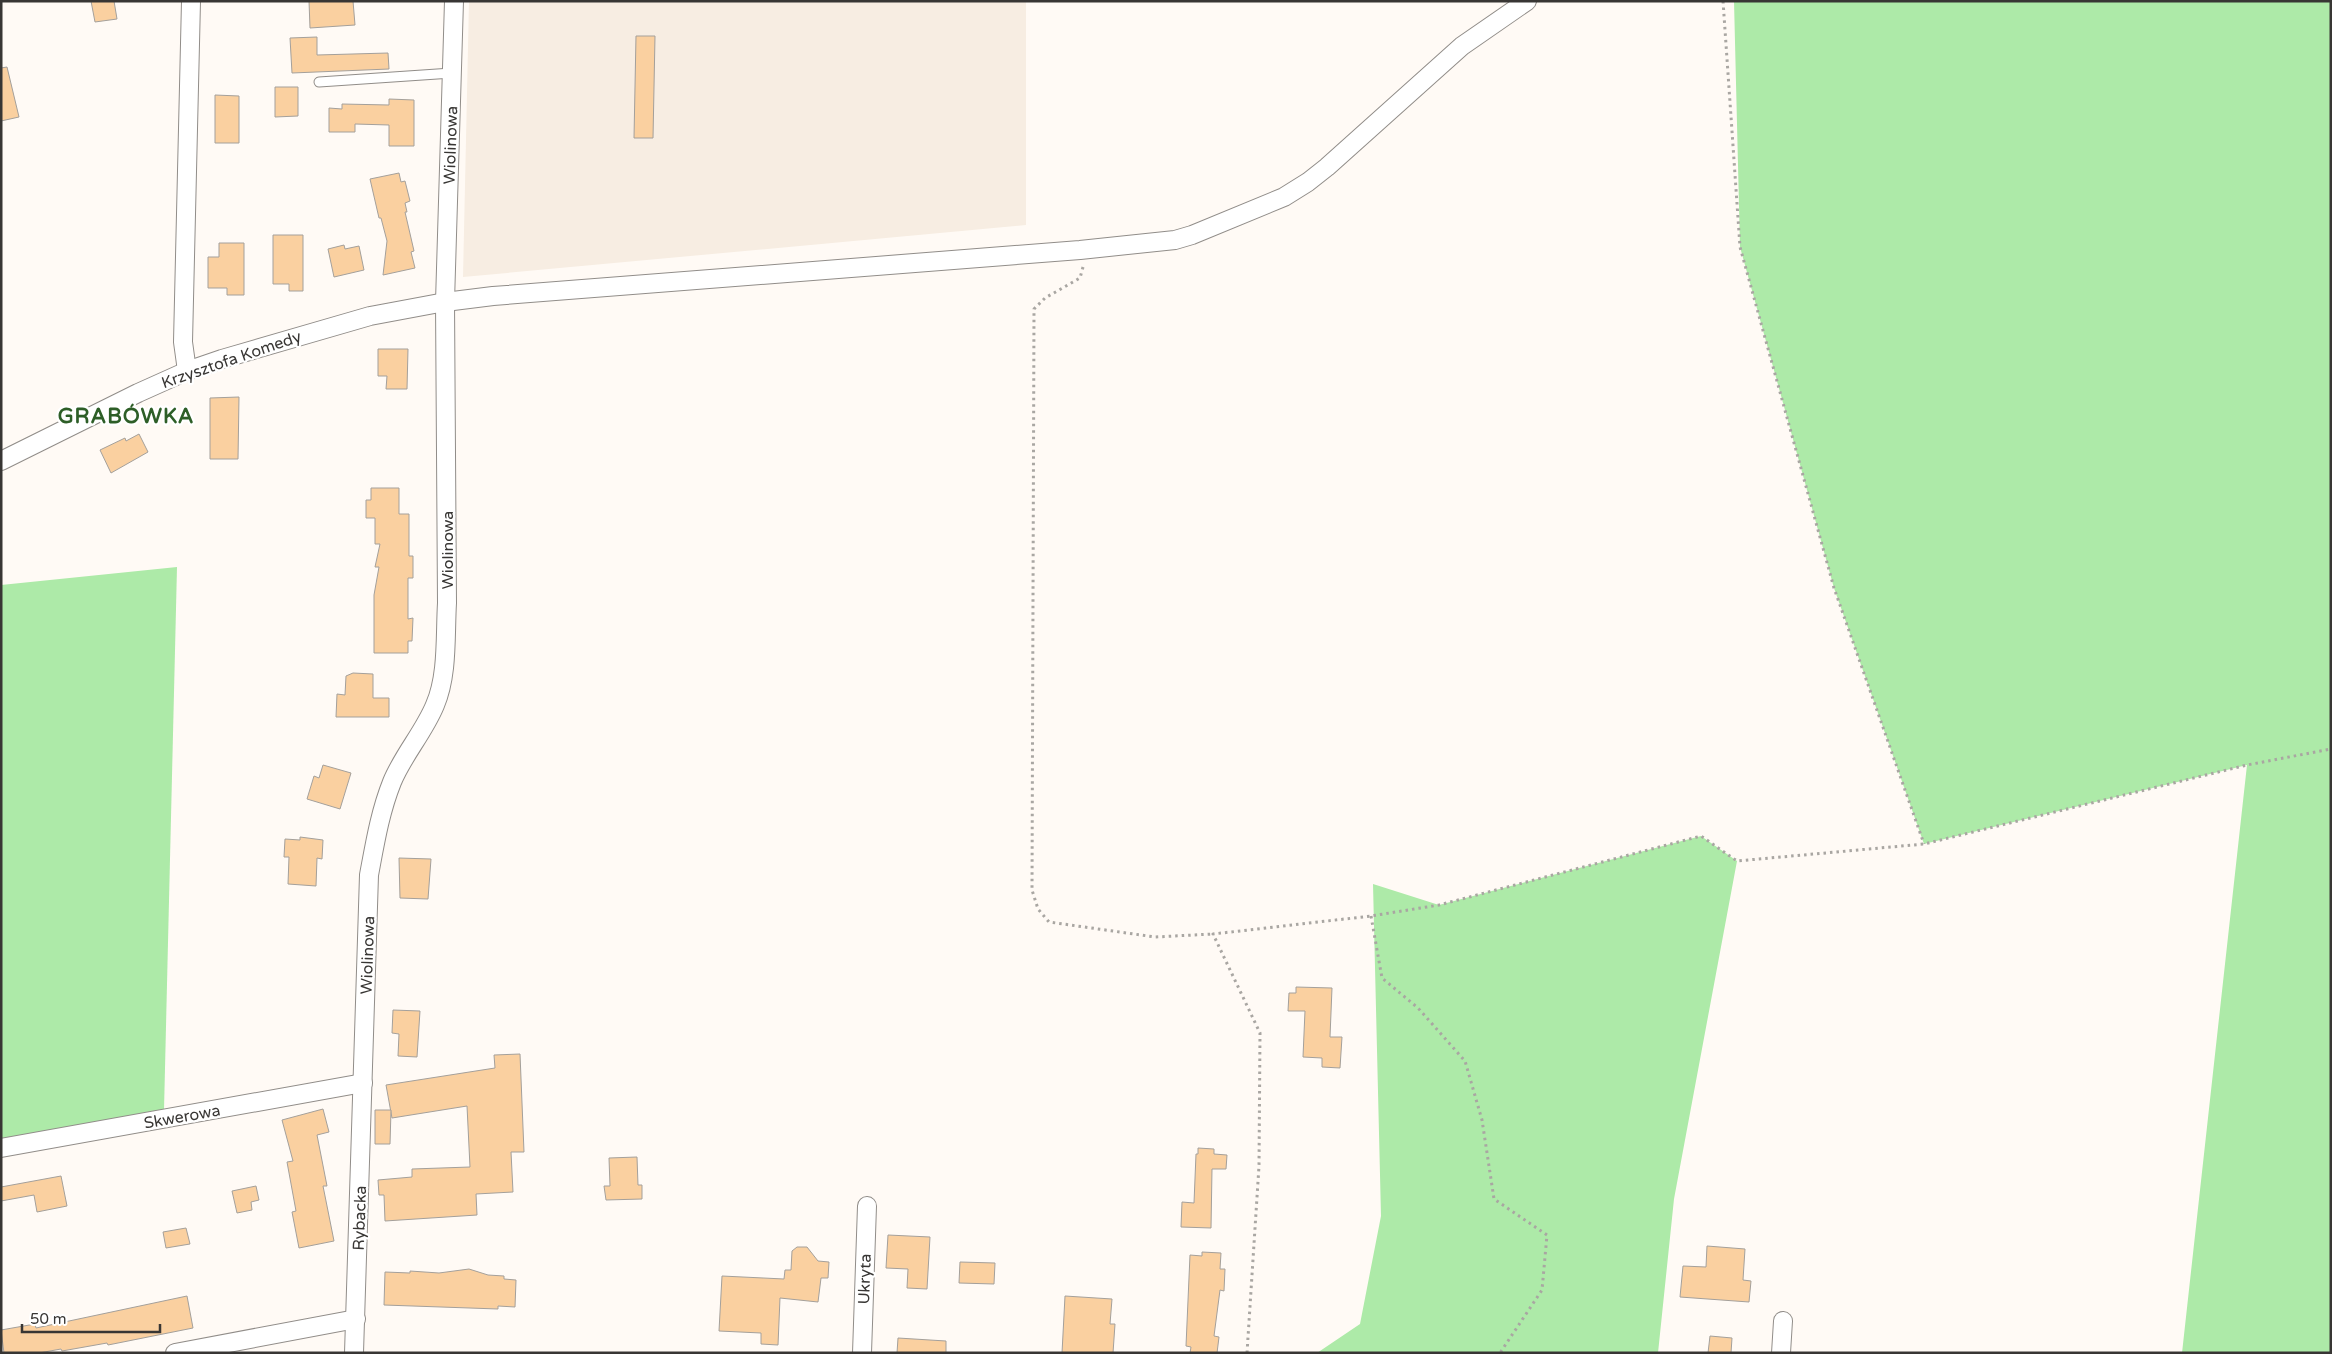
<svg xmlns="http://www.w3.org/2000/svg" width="2332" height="1354" font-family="'Varela Round',sans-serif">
<rect width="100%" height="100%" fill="#fffaf5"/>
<path fill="#f7ede2" d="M469,1H1026V225L463,277Z"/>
<g fill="#adeaa8">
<path d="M1734,1H2331V1353H2182L2247,765L1924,844L1834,588L1740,247Z"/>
<path d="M177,567L164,1110L1,1141V585Z"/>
<path d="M1701,836L1737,861L1674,1199L1658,1353H1317L1360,1324L1381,1216L1373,884L1439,905Z"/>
</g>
<g fill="#fad0a0" stroke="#a4a09b">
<path d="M91,1H114L117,19L95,22Z"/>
<path d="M309,1H353L355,25L310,28Z"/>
<path d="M636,36H655L653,138H634Z"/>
<path d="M317,37V55L388,53L389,69L292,73L290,38Z"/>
<path d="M7,67L19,117L1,121V68Z"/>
<path d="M275,87H298V116L275,117Z"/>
<path d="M215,95L239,96V143H215Z"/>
<path d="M389,99L414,100V146H389V125L355,124V132H329V108L342,109V104L389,105Z"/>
<path d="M399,173L401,182L405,181L410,201L405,203L407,212H405L414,251L411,252L415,268L383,275L387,241L381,218H379L370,179Z"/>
<path d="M273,235H303V291H289V284H273Z"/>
<path d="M219,243H244V295H227V288H208V257H219Z"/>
<path d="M344,245L345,249L359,246L364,270L334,277L328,249Z"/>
<path d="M378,349H408L407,389H386L387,376H378Z"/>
<path d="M239,397L238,459H210V398Z"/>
<path d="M139,434L148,452L111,473L100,450L125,438L126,441Z"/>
<path d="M371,488H399V514H409V556H413V578H408V619L413,618L412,641H408V653H374V595L379,567H375L380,544H375V518H366V500H371Z"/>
<path d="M353,673L373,674V698H389V717H336L337,694L345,695L346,676Z"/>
<path d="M323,765L351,773L340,809L307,799L314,776L319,778Z"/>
<path d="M300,837L323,840L322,859L317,858L316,886L288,884L289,857H284L285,839L300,840Z"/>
<path d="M399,858L431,859L428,899L400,898Z"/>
<path d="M1296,987L1332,988L1330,1037H1342L1340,1068L1322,1067V1058L1303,1057L1305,1011H1288L1289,993H1296Z"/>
<path d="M393,1010L420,1011L417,1057L398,1056L399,1034L392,1033Z"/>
<path d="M520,1054L524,1152H511L513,1192L476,1194L477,1215L385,1221L384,1195H379L378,1180L412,1177V1169L470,1167L467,1106L392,1118L386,1085L495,1068L494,1055Z"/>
<path d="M323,1109L329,1132L317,1135L327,1186H323L334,1241L299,1248L292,1212L296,1211L287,1162L293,1161L282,1120Z"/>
<path d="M375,1110H391L390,1144H375Z"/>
<path d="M1198,1148L1214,1149V1154L1227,1155L1226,1169H1212L1211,1228L1181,1227L1182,1202L1194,1203L1196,1154H1198Z"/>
<path d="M637,1157L638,1185H642V1199L606,1200L604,1186H610L609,1158Z"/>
<path d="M61,1176L67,1206L37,1212L34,1195L1,1201V1187Z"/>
<path d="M256,1186L259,1200L251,1202L252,1210L237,1213L232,1191Z"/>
<path d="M186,1228L190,1244L166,1248L163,1232Z"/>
<path d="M888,1235L930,1237L927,1289L907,1288L908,1269L886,1268Z"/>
<path d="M1707,1246L1745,1249L1743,1280L1751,1281L1749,1302L1680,1297L1683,1266L1706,1267Z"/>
<path d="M797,1247H807L818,1261L829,1262L828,1278H821L818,1302L780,1298L778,1345L761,1344V1333L719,1331L722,1276L784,1279L785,1270H791L792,1251Z"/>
<path d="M1202,1252L1221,1253L1220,1269H1225L1224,1291L1220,1290L1214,1336L1219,1337L1217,1353H1190L1191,1347L1186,1346L1190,1255L1202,1256Z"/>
<path d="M960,1262L995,1263L994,1284L959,1283Z"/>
<path d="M469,1269L488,1275L504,1276V1279L516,1280L515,1307L498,1306V1309L384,1305L385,1272L410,1273V1271L439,1273Z"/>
<path d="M187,1296L193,1328L108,1345L107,1343L62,1351L61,1349L39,1353H4L1,1330L35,1324L36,1328Z"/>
<path d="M1065,1296L1112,1299L1110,1324H1115L1113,1353H1062Z"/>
<path d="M1710,1336L1732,1338L1731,1353H1708Z"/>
<path d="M898,1338L946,1341V1353H897Z"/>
</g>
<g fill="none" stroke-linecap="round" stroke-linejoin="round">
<defs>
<path id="lane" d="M319,82L452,73"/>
<g id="street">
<path d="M187,371L183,342L191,1"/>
<path d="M1,461L138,393L187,371L222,359L370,316L445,302L493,296L1080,250L1175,240L1192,235L1284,197L1308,182L1327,167L1462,46L1527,1"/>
<path d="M1,1148L363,1083"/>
<path d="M175,1353L356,1319"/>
<path d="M354,1353L369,875C375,843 380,812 392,782C403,755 424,732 435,705C448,675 445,636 447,603L445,302L454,1"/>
<path d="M862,1353L867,1206"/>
<path d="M1781,1353L1783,1321"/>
</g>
</defs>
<use href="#lane" stroke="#918d89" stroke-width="11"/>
<use href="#street" stroke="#918d89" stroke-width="20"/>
<g stroke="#a9a6a2" stroke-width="3" stroke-dasharray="2.5 4" stroke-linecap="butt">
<path d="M1723,1L1740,247L1834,588L1924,844"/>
<path d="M1083,267L1080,278L1045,298L1034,309L1032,890L1038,909L1049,922L1155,937L1213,934"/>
<path d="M1371,916L1382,978L1418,1008L1465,1061L1482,1120L1494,1199L1547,1235L1542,1290L1500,1353"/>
<path d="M1247,1353L1259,1166L1260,1033L1213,934L1371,916L1439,905L1701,836L1737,861L1924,844L2247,765L2331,749"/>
</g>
<use href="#lane" stroke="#fff" stroke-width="9"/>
<use href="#street" stroke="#fff" stroke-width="18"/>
</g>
<g text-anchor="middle" stroke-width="4.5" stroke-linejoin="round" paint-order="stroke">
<g font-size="16" fill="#383634" stroke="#fff">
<text transform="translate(450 145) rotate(-88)" y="6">Wiolinowa</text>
<text transform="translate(231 359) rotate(-19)" y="6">Krzysztofa Komedy</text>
<text transform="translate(447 550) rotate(-90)" y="6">Wiolinowa</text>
<text transform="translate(367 955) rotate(-88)" y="6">Wiolinowa</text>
<text transform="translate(182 1116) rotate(-10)" y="6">Skwerowa</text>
<text transform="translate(359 1218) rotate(-88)" y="6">Rybacka</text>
<text transform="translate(864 1279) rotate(-88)" y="6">Ukryta</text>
</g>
<g font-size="21" font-weight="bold" letter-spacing="1" fill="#2d5e27" stroke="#fff">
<text x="126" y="423">GRABÓWKA</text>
</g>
</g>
<rect width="2332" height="1354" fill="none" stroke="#383634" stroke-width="5"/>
<path d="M22 1324v8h138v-8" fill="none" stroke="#383634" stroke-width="2.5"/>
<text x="30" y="1324" font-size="15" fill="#383634" stroke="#ffffff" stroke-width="4" paint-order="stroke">50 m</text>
</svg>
